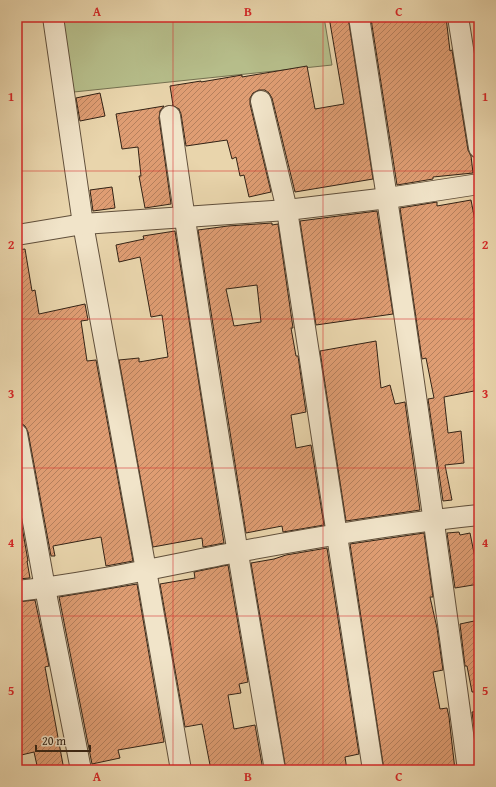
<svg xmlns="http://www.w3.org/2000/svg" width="496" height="787" font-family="'Gentium Book Plus',serif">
<defs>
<pattern id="building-hatch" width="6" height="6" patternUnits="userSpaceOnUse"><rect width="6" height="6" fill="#df9d73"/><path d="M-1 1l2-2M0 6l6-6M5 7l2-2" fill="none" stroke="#b5805d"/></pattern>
</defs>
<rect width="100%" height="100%" fill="#e9d5ac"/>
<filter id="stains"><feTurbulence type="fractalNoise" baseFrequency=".005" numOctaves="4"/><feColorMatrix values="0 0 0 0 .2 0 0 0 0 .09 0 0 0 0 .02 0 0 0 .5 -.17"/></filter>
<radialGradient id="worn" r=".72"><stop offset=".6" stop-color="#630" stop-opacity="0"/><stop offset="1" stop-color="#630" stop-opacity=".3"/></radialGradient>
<path fill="#b6bd8a" stroke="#747050" d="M62,17H324L332,65L74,92Z"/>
<g fill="url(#building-hatch)" stroke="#322215" fill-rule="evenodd">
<path d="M329,17H348L373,179L295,192L272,98L269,93L265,90H259L253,93L250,98V104L271,192L249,197L244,175L240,176L236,157L232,159L227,140L186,146L181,114L179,109L172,105H173L170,86L201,81V82L242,75V77L307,66L315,109L344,104Z"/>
<path d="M388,17H446L450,51L452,50L468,150L471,156L473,173L433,177V179L397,185L371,19Z"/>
<path d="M100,93L105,116L80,121L76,98Z"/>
<path d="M164,106L160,111L159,118L171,204L145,208L139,176H141L138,147L122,149L116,114Z"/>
<path d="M112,187L115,208L93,211L90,190Z"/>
<path d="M471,200L475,221H479V390L444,397L448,433L461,431L464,463L445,465L452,500L443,501L428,399L434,398L426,358L422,359L400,208L437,202V206Z"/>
<path d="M377,211L393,314L316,325L300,221Z"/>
<path d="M272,223V225L278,224L293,328H291L296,356H298L306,412L291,415L296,448L311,445L324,525L283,532L282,526L246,533L198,230L228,226ZM257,285L261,322L234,326L226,289Z"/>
<path d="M175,231L224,543L203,547L202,538L153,547L119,360L139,358V362L168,357L162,315L151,317L140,257L119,262L116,245L144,239L143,236Z"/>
<path d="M25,249L32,291L35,290L39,314L85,304L88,320L81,321L87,361L96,360L133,561L106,566L101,537L53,546L55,556H51L28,432L25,426L21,423H17V420L22,419L17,394V352L22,351L17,318V250Z"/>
<path d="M376,341L381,388L390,385L395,404L405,402L420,510L346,521L320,351Z"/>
<path d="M17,498L28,561H27L30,578L17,579Z"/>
<path d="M459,532L460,535L470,533L477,568L479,567V584L455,588L447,533Z"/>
<path d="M424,533L433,597H430L437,628L443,670L433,672L440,709L447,708L449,717L455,770H384L350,544Z"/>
<path d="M327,548L359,754L345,757L347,770H286L251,563L274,559L286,555Z"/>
<path d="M228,565L248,682L239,684L241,693L228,695L234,729L255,725L263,770H211L202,724L185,727L160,584L195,578L194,572Z"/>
<path d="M137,584L164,742L118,750L120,758L92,764L59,597Z"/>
<path d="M35,600L49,666L45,667L64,770H38L34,752L17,756V602Z"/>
<path d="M479,620V692H472L467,666H465L460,624Z"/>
<path d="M479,711V750H477L472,712Z"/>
</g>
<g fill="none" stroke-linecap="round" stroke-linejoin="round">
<defs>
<g id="minor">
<path d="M53,17L83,224L146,570L181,770"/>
<path d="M359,17C399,268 434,519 468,770"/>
<path d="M458,17L479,148"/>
<path d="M261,101L287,210L373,770"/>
<path d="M170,116C201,335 237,553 275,770"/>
<path d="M17,235L83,224L287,210L388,198L479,184"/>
<path d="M17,434L45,588L81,770"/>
<path d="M17,591C91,583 164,566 237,552C317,537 398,523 479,515"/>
</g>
</defs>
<use href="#minor" stroke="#604f3b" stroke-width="22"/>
<use href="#minor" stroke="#f1e4c9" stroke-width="20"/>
</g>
<path fill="none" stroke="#d62828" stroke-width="1" stroke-opacity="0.55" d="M173,17V770M323,17V770M17,171H479M17,319H479M17,468H479M17,616H479"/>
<rect width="496" height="787" fill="none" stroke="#e9d5ac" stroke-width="44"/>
<path d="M36 745v6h54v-6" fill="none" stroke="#322215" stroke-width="2"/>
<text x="42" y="745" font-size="12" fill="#322215" stroke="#f1e4c9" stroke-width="3" paint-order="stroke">20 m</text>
<rect x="22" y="22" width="452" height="743" fill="none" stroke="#d62828" stroke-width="1.5"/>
<g font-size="13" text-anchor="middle" font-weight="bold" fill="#d62828">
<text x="97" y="16">A</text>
<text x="248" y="16">B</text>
<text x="399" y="16">C</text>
<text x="11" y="101">1</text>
<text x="485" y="101">1</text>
<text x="11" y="249">2</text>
<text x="485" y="249">2</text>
<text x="11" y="398">3</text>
<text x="485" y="398">3</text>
<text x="11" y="547">4</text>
<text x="485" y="547">4</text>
<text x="11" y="695">5</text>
<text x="485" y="695">5</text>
<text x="97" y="781">A</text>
<text x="248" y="781">B</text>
<text x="399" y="781">C</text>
</g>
<rect width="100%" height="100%" filter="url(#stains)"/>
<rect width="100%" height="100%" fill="url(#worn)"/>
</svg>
